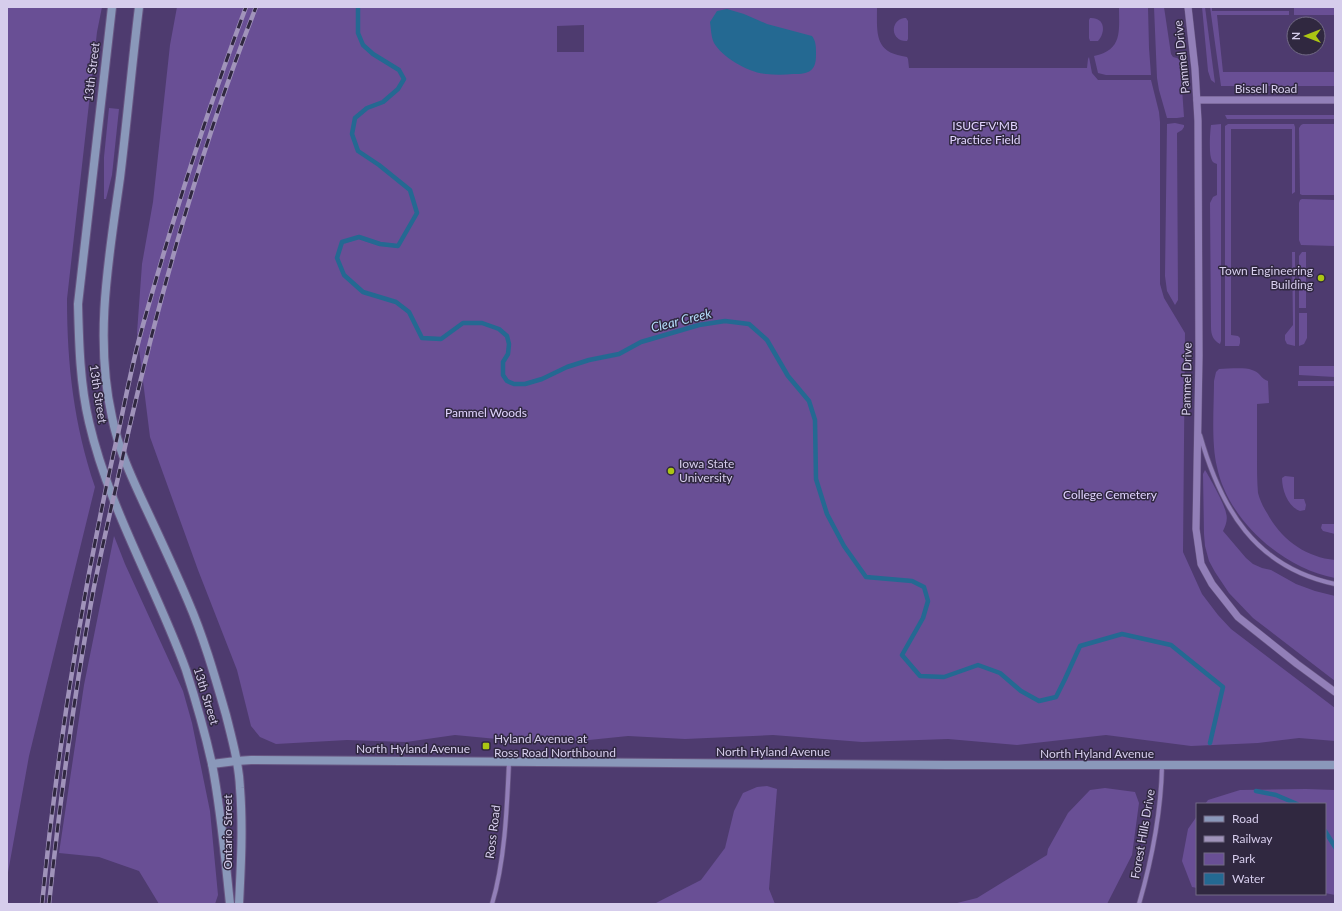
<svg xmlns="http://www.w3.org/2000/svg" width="1342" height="911" font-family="Lato,sans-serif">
<rect width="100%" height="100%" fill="#4e3b6f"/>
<g fill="#694f95" fill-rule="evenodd">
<path d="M7,7H102L97,32L67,299C67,365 74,425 95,487L29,756L7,878Z"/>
<path d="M177,7H877C877,34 874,53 907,57L908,59L909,68H1087L1088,59L1089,57L1092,73L1098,80H1151L1159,112L1160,122V284L1164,298L1185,333L1183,552L1202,594L1218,615L1231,629L1335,708V741L1299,738L1258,743L1191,746L1106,735L1017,745L948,739L862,742L773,735L685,739L628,736L589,740L528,742L455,735L406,742L347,740L276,744L260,737L251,726L237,670L198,570L150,437L137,333L142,264L153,202L170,45ZM584,25V52H557V26Z"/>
<path d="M1119,7H1148L1149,48L1151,75H1106L1098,73L1094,56C1123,50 1119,31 1119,7Z"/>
<path d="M1154,7H1164L1171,54L1173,57L1177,58L1180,60L1184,117L1177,118H1167L1159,90L1157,78Z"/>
<path d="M1202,7H1205L1215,83L1211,80L1208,71Z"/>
<path d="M1210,7H1212V11H1289V15H1217L1223,72H1335V86H1221Z"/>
<rect x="1294" y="7" width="41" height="8"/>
<path d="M904,18H906L908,21V39L907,41C891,42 889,21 904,18Z"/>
<path d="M1090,18C1105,17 1106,32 1098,41H1090L1089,38V20Z"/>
<path d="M109,108L119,109L112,175L106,199H104V157Z"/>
<path d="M1225,115H1335V119H1227Z"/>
<path d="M1175,123L1184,125V127L1182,130L1177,133L1178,300L1175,305L1167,291L1165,276L1167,124Z"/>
<path d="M1221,124V341L1220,344C1213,340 1211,335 1211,327L1210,203L1213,197L1217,195V164C1214,163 1212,162 1211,158C1209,150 1210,133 1211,125Z"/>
<path d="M1228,124H1294L1295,127V192L1292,194V129H1231V335L1238,336L1240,338V343L1239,346H1225V126Z"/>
<path d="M1303,124H1335V195H1302L1300,194L1299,128L1301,125Z"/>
<path d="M1302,199L1335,200V246L1301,245L1299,240V203L1300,200Z"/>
<path d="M1292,252H1295V346L1287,344L1285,340V335L1293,325Z"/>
<path d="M1302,252H1306V308H1299V256Z"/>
<path d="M1299,313H1307V338L1304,344L1299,346Z"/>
<path d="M1299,366H1335V377L1299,375Z"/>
<path d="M1219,369C1228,369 1244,367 1252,370C1260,372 1261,379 1268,381L1269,403L1257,404C1257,422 1257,441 1257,459C1257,470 1257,482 1258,493C1260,500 1263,507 1267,513C1281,539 1305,557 1335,560V578C1282,568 1228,520 1217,467C1211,442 1214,407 1214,381L1216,372Z"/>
<rect x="1298" y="381" width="37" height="5"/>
<path d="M1205,470C1210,478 1225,505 1226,513C1228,519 1226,525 1223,531L1246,558L1253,564L1262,568L1271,570L1296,584L1315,591L1335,596V681L1253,618L1229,593L1215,572L1209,561L1205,546L1204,534L1203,474Z"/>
<path d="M1285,476L1294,477V499H1304L1306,505L1305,510L1300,511C1288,507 1282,490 1282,478Z"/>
<path d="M1322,524H1335V534L1323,531L1321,528Z"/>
<path d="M114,536L125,564L183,691L192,723L210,811L218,895L215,904H159L139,871L99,857L59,853L84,685Z"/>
<path d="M767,786L777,789L769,889L775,904H654L701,880L725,848L734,811L743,793L757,787Z"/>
<path d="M1105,788L1135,792L1139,803L1132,855L1107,904H953L977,898L1047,855L1048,849L1068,813L1090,790Z"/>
<path d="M1306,789L1335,790V895L1325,893V804H1205L1208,800L1240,790Z"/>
<path d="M1197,816V888L1192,887L1182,861L1188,829Z"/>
</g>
<path fill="#246992" d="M727,9L744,14L767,24L812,36C816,41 816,47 816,53C816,58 816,64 813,68C809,74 800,74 793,74C784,75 775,75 766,74C749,73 722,57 714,43C711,37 711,28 710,22L717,11Z"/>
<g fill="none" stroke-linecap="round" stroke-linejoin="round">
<g stroke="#246992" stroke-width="4.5">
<path d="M358,7V33L363,45L373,54L399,70L404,79L398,89L383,102L367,108L355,118L352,134L358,151L379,165L410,190L417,213L398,246L380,244L359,237L342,242L337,258L344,275L363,292L396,302L409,312L422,338L441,339L463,323H482L499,329L507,336L509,344L508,354L503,362V375L507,381L514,384H525L542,379L567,367L589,360L619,354L641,342L699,325L725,321L749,324L767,340L788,376L809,401L815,420L816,479L827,514L844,546L866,577L912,581L924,587L928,601L923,618L902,655L920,676L944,677L978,665L1000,673L1021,691L1039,701L1056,697L1065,679L1080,646L1122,634L1171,645L1223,687L1210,743"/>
<path d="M1256,791L1276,795L1297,804"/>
<path d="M1325,831L1335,847"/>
</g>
<defs>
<g id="minor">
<path d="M1200,435C1221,509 1255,567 1335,584"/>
<path d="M492,904C505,861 507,807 509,762"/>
<path d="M1139,904C1152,859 1161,813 1162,766"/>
</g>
<g id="tertiary">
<path d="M1188,7L1195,69L1198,121L1199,356L1196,529L1201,564L1212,584L1238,617L1297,664L1335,692"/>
<path d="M1197,100H1335"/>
</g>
<g id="secondary">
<path d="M112,7L78,304C79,344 80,384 89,422C109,509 156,587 186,670C196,701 205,733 212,764C221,810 225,857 230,904"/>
<path d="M139,7C132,64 127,121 120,178C109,257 94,337 112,417C118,448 131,476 144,504C159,536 174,568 188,601C204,638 215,677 226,715C232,739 239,764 240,788C243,827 241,865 239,904"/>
<path d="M212,764L236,761L251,760L945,765H1335"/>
</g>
</defs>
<use href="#minor" stroke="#685783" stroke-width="5.5"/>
<use href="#tertiary" stroke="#685783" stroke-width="8"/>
<use href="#secondary" stroke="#685783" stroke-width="10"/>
<use href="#minor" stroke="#927fb8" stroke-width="4"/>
<use href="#tertiary" stroke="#927fb8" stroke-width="7"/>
<use href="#secondary" stroke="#8a98ba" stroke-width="8"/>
<defs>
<g id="rail">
<path d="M42,904C57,752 81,600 114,451C124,409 131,366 143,325C173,218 207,111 246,7"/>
<path d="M49,904C60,800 74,695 93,592C104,537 117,483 129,429C162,286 202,144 256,7"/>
</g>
</defs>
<use href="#rail" stroke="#a093ba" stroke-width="4.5"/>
<use href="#rail" stroke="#302840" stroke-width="3" stroke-dasharray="9" stroke-linecap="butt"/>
</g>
<g fill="#acc613" stroke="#302840" stroke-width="1.5">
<circle cx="1321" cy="278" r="4"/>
<circle cx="671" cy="471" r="4"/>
<rect x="482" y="742" width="8" height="8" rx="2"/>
</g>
<g text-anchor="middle" stroke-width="3" stroke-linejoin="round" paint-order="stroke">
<g font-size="12" fill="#d6cdec" stroke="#302840">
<text transform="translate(1182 57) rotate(-96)" y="4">Pammel Drive</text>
<text transform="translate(92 72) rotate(-83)" y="4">13th Street</text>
<text x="1266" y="93">Bissell Road</text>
<text transform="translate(1187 379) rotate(-89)" y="4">Pammel Drive</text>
<text transform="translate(98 394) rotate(81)" y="4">13th Street</text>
<text transform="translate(206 696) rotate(73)" y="4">13th Street</text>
<text x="413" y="753">North Hyland Avenue</text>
<text x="773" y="756">North Hyland Avenue</text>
<text x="1097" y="758">North Hyland Avenue</text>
<text transform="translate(228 832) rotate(-90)" y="4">Ontario Street</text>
<text transform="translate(493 832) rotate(-83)" y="4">Ross Road</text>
<text transform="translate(1143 834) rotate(-80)" y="4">Forest Hills Drive</text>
</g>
<g font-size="12" fill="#e1d4fe" stroke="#302840">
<text x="985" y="130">ISUCF'V'MB<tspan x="985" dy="14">Practice Field</tspan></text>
<text x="486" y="417">Pammel Woods</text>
<text x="1110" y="499">College Cemetery</text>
</g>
<g font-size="12" fill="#d6cdec" stroke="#302840" text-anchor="start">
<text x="1313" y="275" text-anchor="end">Town Engineering<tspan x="1313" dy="14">Building</tspan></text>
<text x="679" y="468">Iowa State<tspan x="679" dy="14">University</tspan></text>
<text x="494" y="743">Hyland Avenue at<tspan x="494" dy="14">Ross Road Northbound</tspan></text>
</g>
<g font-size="13" font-style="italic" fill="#b5defb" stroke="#302840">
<text transform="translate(681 320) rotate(-14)" y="5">Clear Creek</text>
</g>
</g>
<rect width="1342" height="911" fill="none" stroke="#d6cdec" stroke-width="16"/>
<rect x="1196" y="803" width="130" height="92" fill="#302840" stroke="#726a85"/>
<rect x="1204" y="816" width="20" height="6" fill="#8a98ba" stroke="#726a85"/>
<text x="1232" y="823" font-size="12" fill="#d6cdec">Road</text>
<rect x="1204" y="836" width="20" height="6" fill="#a093ba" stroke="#726a85"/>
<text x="1232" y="843" font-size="12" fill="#d6cdec">Railway</text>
<rect x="1204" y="853" width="20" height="12" fill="#694f95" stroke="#726a85"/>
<text x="1232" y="863" font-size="12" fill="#d6cdec">Park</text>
<rect x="1204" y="873" width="20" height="12" fill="#246992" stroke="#726a85"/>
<text x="1232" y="883" font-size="12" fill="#d6cdec">Water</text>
<g transform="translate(1306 36) rotate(270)"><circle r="19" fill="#302840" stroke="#726a85"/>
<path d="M0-3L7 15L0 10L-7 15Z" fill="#acc613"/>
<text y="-6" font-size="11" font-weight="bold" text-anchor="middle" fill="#d6cdec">N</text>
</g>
</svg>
